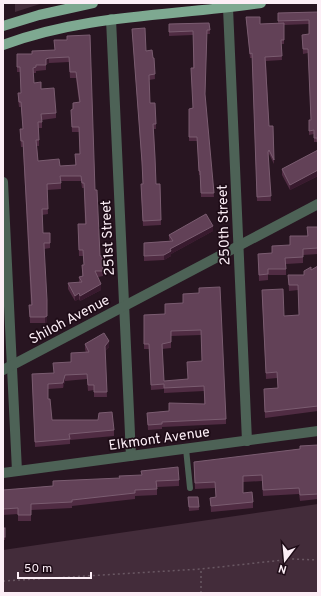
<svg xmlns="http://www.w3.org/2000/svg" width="321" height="596" font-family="Overpass,sans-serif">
<rect width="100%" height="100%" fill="#281521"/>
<g fill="#432c3a">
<path d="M15,3H43L15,12Z"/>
<path d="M318,504V593H3V550Z"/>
</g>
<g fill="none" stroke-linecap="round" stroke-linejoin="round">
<g stroke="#6a5863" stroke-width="1.5" stroke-dasharray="2 3" stroke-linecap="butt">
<path d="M3,581L201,569L292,559L318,560"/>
<path d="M201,593V569"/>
</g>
<path stroke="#4d6256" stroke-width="6" d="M186,449L190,488"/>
<g stroke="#4d6256" stroke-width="10">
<path d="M228,8L247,441"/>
<path d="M111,19L131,456"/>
<path d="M3,182L17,471"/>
<path d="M3,370L318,204"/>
<path d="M3,473L318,431"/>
</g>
<g stroke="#7ea991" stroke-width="10">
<path d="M3,26L39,15L93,3"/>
<path d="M3,45C86,14 175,16 261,3"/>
</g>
</g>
<g fill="#502c43" fill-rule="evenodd">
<path d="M318,12V176L290,190L282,175V169L318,151L317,142H314V134L309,135V120H311L308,53L303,54L302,35L309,34V24L284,25V44H281L282,60L266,61L269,126H273L274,164L269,154L268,155L271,201H257L252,58H250L246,17L260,24L278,23V13Z"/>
<path d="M209,23L210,34H207L205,95L214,197H201L200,175H199L197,141H189V109L193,108V35L169,36V24Z"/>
<path d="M132,29L146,51L153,58H154L155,79L149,80L150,103H155L156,129H154L155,157L156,184H160L161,225L143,226L141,189L143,184L142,167Z"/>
<path d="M90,35L95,190L100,256L103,271V276L98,277L101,290L80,301L79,299L75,301L68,289V283H79V277L82,276V265H84L83,256H79L78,224H85L84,188H82L81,181H61V189L47,190L48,214L42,215L43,233L50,243V248L44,249L47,322L45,323H30L29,305H31L23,147H21L20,134V129H23L21,107H19L18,99V93H21L20,72H17V54H32L55,50L67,40ZM69,62L70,78H76L79,102L73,103V109L71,115L72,132H79L80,154H75V165L60,166L38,161L37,146H39V128H42V120L56,118V113L41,89L34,83L33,73H36V71L46,70V64L49,63Z"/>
<path d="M307,227H318V254L303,255V263L286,264V275H268V280L259,281L258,254L272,253L290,245V236H307Z"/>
<path d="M213,231L171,254V256L164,260L144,261V243L170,241L169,239V235Z"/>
<path d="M318,266V411L265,418L264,389L278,388L277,378L266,379L262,296L284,316L299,315L298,290L289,291L288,275H304L311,270Z"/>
<path d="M199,288L226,419V424L162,427V429L148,430L147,413L169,411L204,404V391L164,393V389L151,390L149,349H144V315L165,314V304L183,303L199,293ZM201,335L202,361L187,380L164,381L162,349L171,348V336Z"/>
<path d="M85,344L109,347L105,351L107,397H94V390L88,391L87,379L65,381L63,388L48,389V399L52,420L114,430V436L70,440V444L35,447L32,379L54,373L71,362V353H86L85,349Z"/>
<path d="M318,445V499L300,501L299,494L263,496L262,481L243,482V493L253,502V508L211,512L210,498L216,497L215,488L195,489L194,462L300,449Z"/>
<path d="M179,480V486L157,487V495L135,496V499L72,506V508L31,510V521H18V514L3,515V490L53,486V481Z"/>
<path d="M188,497H198L199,510L189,511Z"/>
<rect x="3" y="528" width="2" height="12"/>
</g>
<g fill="#381a2e">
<path d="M49,58V63L46,64V59Z"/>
<path d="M318,170V176L290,190V185Z"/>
<path d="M213,226V231L171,254V256L164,260V255L170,249Z"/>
<path d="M101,284V290L80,301V296Z"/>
<path d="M79,293V299L75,301V296Z"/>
<path d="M47,300V322L45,323V317Z"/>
<path d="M109,341V347L105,351V346Z"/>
<path d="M65,375V381L63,388V383Z"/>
</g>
<g fill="#624157" stroke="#7a5c70" fill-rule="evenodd">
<path d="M318,12V148L317,138H314V130L309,131V120H311L308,49H303L302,35L309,34V20L278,21V13Z"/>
<path d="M246,17H260V24L284,23V40H281L282,56L265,57L269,126H273L274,160L269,150L268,152L271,196L257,197L252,53L250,54Z"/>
<path d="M209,23L210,30H207L205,94L214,193H201L200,171H199L197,137H189V109L193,108L191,68H194L193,31L169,32V24Z"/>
<path d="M145,28L146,51L152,50L153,58H154L155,74L149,75L150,103H155L156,124H153L155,157L156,184H160L161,220L143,221L141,184H143L142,162L132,29Z"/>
<path d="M90,35L95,190H97L100,256H102L103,271H95L101,284L80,296L79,293L75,296L68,283L82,282L79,277L83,276L82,265H84L83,250H79L78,224H86L84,183H82L81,176H60L61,183L47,184L48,209H42L43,233H50V243H44V245L47,300V316L45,317H30L29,305H32L23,141H21L20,129H23L21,102H19L18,93H21L20,67H17V54H32V51L55,50L54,40H67V36ZM69,57L70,72H76L80,102L73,103V109L71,110L72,127H79L80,154H75L76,165L60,166L59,159L38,161L36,140H39L38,122H42L41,114L56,113L54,88L41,89V82L34,83L33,68L36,67V65H46V59L49,58Z"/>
<path d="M318,150V170L290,185L282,169Z"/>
<path d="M206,214L213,226L170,249L171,251L164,255L144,256V243L173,241L169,235Z"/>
<path d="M307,227H318V248L303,249V257L285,258L286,269H268V274L259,275L258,254L272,253V246L290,245V236H308Z"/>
<path d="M318,266V406L265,412L264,389L278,388L277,372L266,373L262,290L283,289L284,316L299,315L298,285H289L288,275H304V271L311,267V270Z"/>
<path d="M220,287L226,419L162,422V424L148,425L147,413L169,411V403L205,404L204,386L164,388V384L151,385L149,344H144V315L165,314V304L183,303V294L199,293V288ZM201,330L202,361L187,362L188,379L164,381L162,344L171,342V331Z"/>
<path d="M104,333L109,341L105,346L107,392H94V385H88L87,374L65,375L63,383L48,384V399H50L52,420H98L99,413L112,412L114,430L69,434L70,439L35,442L32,374L54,373L53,363L71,362V353L89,352L85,344Z"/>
<path d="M318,445V494L300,495L299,488L263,490L262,475L243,476V493L252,492L253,502L211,506L210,498L216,497L215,482L195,483L194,462L300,449V446Z"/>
<path d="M178,467L179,480L156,481L157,489L135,490V493L72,500V502L31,504V515H18V508L3,509V490L53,486V481L120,478L119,476L142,475L141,471Z"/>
<path d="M188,497H198L199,507H189Z"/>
<rect x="3" y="528" width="2" height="9"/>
</g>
<g text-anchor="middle" stroke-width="3.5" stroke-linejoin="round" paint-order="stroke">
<g font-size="14" fill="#fceef6" stroke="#1e0c17">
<text transform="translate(223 225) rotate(-92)" y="5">250th Street</text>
<text transform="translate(107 238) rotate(-93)" y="5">251st Street</text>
<text transform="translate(69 319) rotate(-28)" y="5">Shiloh Avenue</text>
<text transform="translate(159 438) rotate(-8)" y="5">Elkmont Avenue</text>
</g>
</g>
<rect width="321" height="596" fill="none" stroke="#fceef6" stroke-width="8"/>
<g transform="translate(285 560) rotate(196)" stroke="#1e0c17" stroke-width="3" paint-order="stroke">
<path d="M0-3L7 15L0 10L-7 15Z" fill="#fceef6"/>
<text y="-6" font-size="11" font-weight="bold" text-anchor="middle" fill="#fceef6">N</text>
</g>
<path d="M18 572v6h73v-6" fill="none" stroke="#fceef6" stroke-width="2"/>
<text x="24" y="572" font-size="12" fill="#fceef6" stroke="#1e0c17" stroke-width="3" paint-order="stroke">50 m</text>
</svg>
